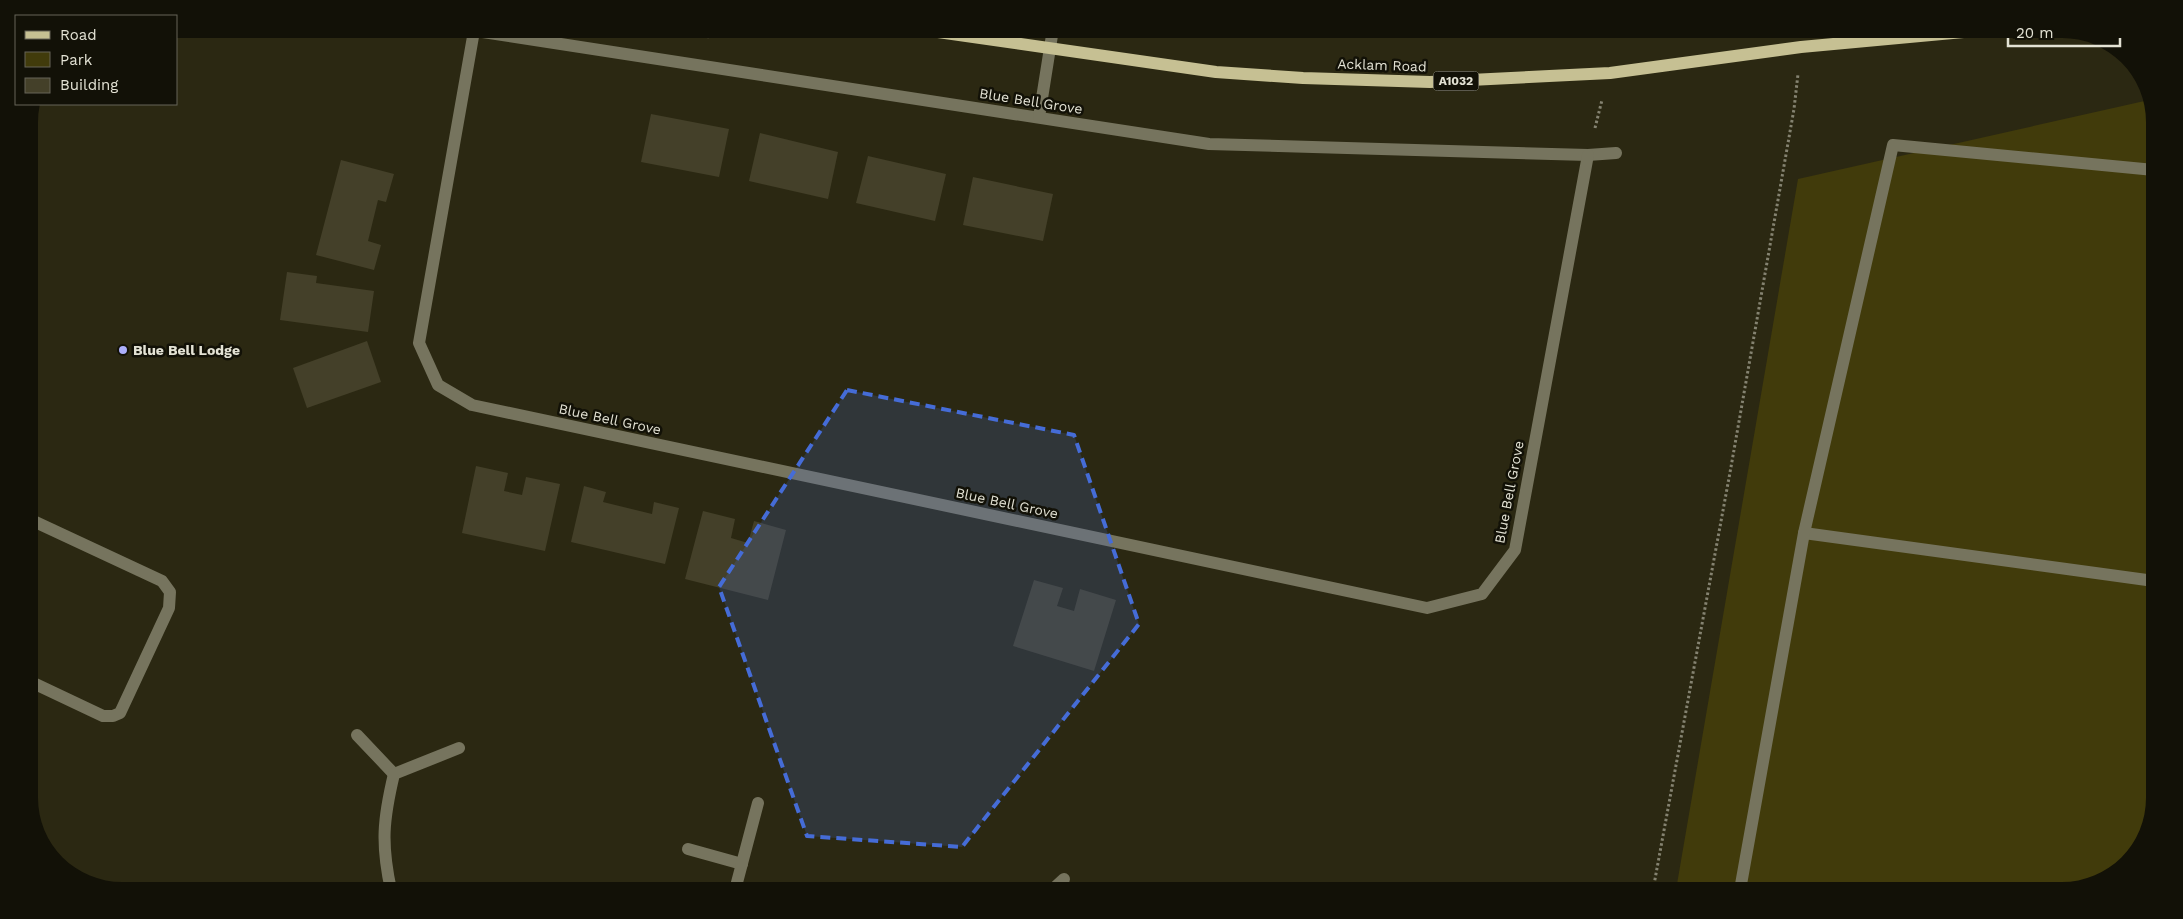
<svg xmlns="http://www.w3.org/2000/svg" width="2183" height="919" font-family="'Work Sans',sans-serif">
<rect width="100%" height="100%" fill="#2b2812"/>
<path fill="#413b0b" d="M2149,100L2154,116V797L2147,832L2113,874L2061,890H1676L1798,179Z"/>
<g fill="#444029">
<path d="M651,114L729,129L719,177L641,162Z"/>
<path d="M760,133L838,152L828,199L749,181Z"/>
<path d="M868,156L946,174L935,221L856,203Z"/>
<path d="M341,160L394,174L386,202L378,200L368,241L381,245L374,270L316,255Z"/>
<path d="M973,177L1053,194L1043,241L963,225Z"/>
<path d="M287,272L317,276L316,283L374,291L368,332L280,320Z"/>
<path d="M367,341L381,382L307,408L293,368Z"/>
<path d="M476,466L508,473L504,491L522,495L526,477L560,484L545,551L462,533Z"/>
<path d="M584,486L606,492L603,502L652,514L654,502L679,508L665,564L571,542Z"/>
<path d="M703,511L735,519L731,538L748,543L754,521L786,530L768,600L685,579Z"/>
<path d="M1034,580L1063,588L1057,606L1074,611L1080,589L1116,600L1094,671L1013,646Z"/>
</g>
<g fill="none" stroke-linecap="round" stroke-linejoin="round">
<g stroke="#858371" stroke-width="3" stroke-dasharray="2.5 2.5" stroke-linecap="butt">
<path d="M707,38L708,29"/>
<path d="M1595,128L1602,100"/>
<path d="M1653,890L1731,467L1794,109L1798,74"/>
</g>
<g stroke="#76745e" stroke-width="12">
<path d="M463,29L1209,144L1588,155L1616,153"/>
<path d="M474,31L419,343L438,385L472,405L1427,608L1482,594L1515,550L1588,155"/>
<path d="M1039,117L1053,29"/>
<path d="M29,519L162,581L170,592L169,608L120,713L113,716H103L29,681"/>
<path d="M1804,533L2154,581"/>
<path d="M357,735L394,774"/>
<path d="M688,849L742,864"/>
<path d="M391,890C381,844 383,820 394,774L459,748"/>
<path d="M735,890L758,803"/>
<path d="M1052,890L1064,879"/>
<path d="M1740,890L1804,533L1893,145L2154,170"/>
</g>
<path stroke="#c6c093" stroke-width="12" d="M917,29L1216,72L1303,78L1430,82L1610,73L1801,47L1996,29"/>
</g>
<path fill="#456cd7" fill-opacity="0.2" stroke="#456cd7" stroke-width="4" stroke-dasharray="10 6" stroke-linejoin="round" d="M847,390L1074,435L1139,624L962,847L807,836L719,587Z"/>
<circle fill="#acaffb" stroke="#121107" stroke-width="2" cx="123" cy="350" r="5"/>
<g text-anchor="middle" stroke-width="5" stroke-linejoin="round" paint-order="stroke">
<rect fill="#121107" stroke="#a4a396" stroke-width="1" x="1433.5" y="71.5" width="45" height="19" rx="4"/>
<g font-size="12" font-weight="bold" fill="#e3e2d4">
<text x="1456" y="85">A1032</text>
</g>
<g font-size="14" fill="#e3e2d4" stroke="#121107">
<text transform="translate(1382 65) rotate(2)" y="5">Acklam Road</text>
<text transform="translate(1031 101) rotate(9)" y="5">Blue Bell Grove</text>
<text transform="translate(610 419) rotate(12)" y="5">Blue Bell Grove</text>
<text transform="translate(1509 492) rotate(-79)" y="5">Blue Bell Grove</text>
<text transform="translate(1007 503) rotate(12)" y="5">Blue Bell Grove</text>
</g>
<g font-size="14" font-weight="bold" fill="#e3e2d4" stroke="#121107" text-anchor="start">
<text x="133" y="355">Blue Bell Lodge</text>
</g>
</g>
<path d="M0 0H2183V919H0ZM122 38H2062A84 84 0 0 1 2146 122V798A84 84 0 0 1 2062 882H122A84 84 0 0 1 38 798V122A84 84 0 0 1 122 38Z" fill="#121107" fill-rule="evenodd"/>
<rect x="15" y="15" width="162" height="90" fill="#121107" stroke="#666559"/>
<rect x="25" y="31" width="25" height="8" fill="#c6c093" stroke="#666559"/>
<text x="60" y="40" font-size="15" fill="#e3e2d4">Road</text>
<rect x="25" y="52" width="25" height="15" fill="#413b0b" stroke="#666559"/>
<text x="60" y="65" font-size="15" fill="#e3e2d4">Park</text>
<rect x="25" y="78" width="25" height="15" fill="#444029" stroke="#666559"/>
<text x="60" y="90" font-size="15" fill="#e3e2d4">Building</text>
<path d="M2008 38v8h112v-8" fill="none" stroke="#e3e2d4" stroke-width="2.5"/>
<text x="2016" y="38" font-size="15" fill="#e3e2d4" stroke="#121107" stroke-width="4" paint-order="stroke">20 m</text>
</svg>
